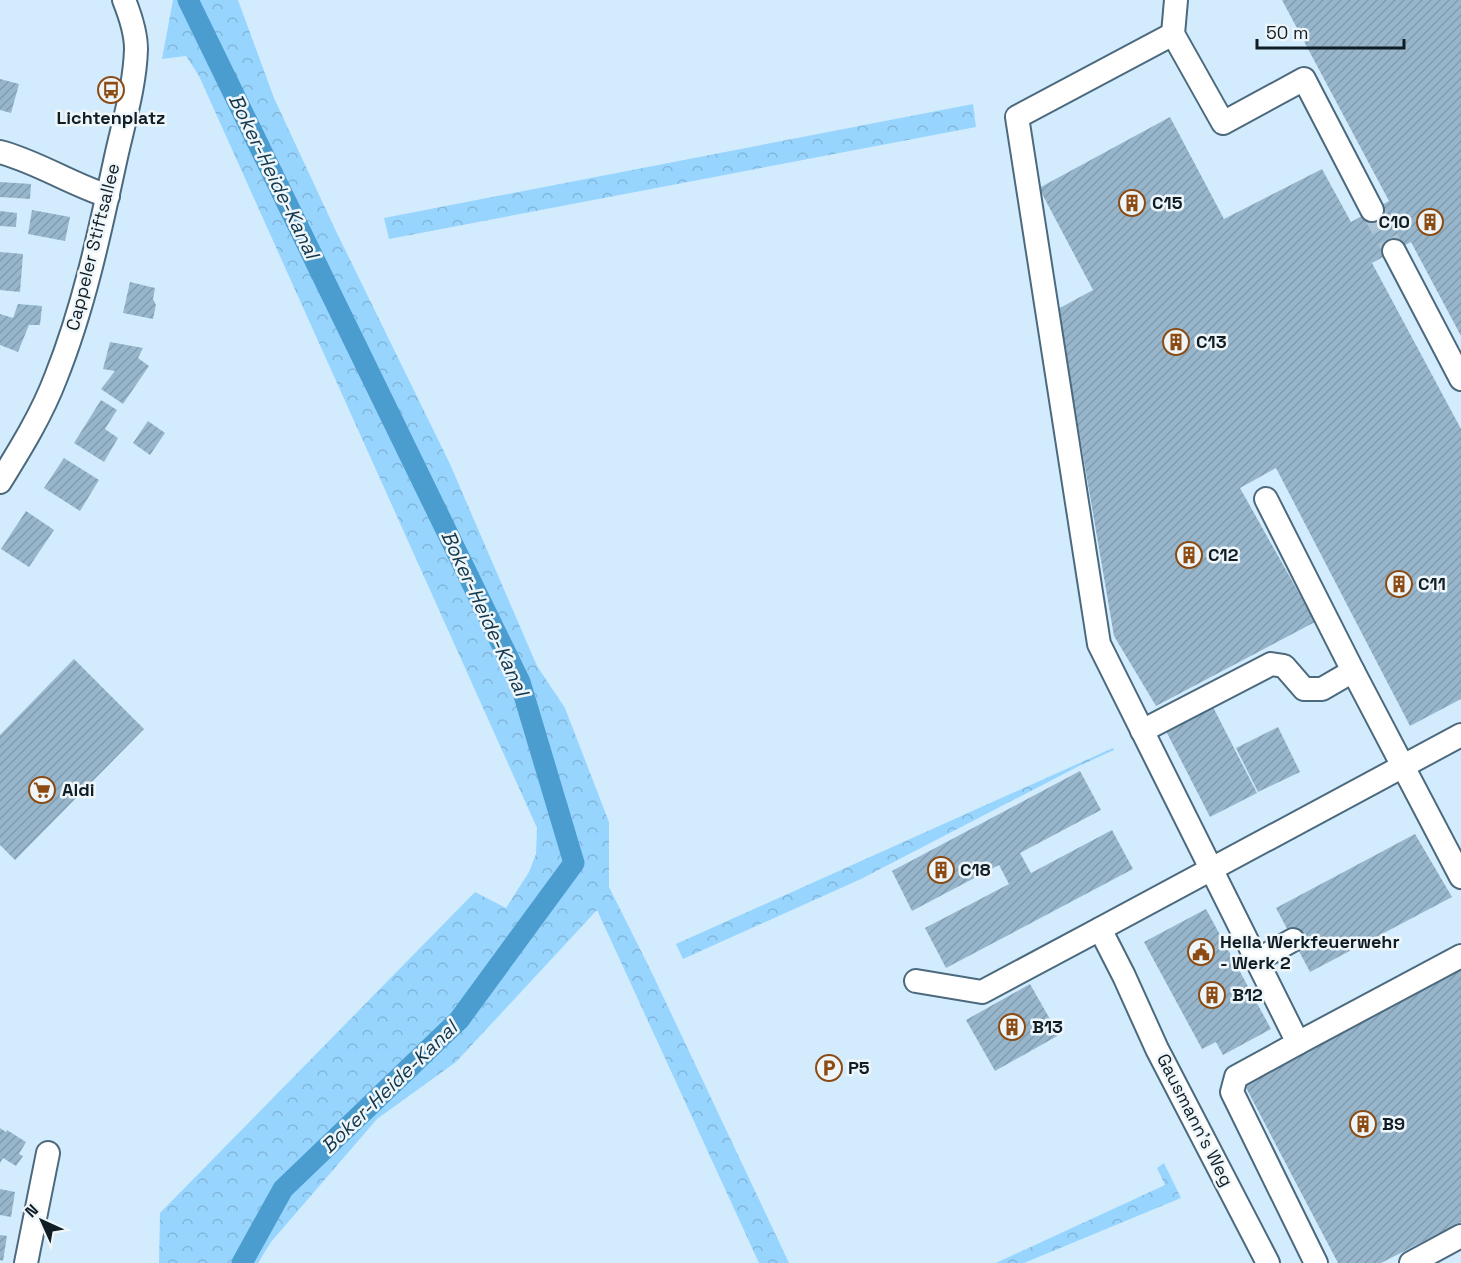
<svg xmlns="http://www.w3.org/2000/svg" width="1461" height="1263" font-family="'Space Grotesk',sans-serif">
<defs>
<pattern id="forest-crowns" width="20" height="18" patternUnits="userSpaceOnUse" patternTransform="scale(1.5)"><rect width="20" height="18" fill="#98d5fe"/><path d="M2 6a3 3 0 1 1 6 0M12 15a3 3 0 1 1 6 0" fill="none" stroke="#82b6da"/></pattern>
<pattern id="building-hatch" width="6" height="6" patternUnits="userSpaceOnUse" patternTransform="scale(1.5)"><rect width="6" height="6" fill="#97b6cc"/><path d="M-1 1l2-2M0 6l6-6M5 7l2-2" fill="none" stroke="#819caf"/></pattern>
</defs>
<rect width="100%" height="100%" fill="#d2ecfe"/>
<g fill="url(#forest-crowns)">
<path d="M173,0H238L274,98L334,227L450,464L537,666L565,708L609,822V887L652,973L789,1263H759L597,910L456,1062L377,1119L271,1242L258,1263H159L160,1213L475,892L506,908L529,872L536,854L537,828L199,76L186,56L162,59Z"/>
<path d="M973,104L976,127L389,239L384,218Z"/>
<path d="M1113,748L1114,750L1079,766L861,879L683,959L676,944Z"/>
<path d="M1164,1163L1181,1198L1024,1263H996L1165,1185L1157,1168Z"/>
</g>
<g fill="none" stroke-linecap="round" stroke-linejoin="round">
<path stroke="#4b9dcf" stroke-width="21" d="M188,0L520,682L574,863L459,1020L283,1189L242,1263"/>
</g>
<g fill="url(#building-hatch)">
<path d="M1282,0H1461V336L1411,242L1372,263L1461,429V699L1410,726L1276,468L1240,488L1315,622L1156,706L1114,636L1058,309L1093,290L1039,188L1170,117L1224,219L1322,169L1351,222L1389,201Z"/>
<path d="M0,79L19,84L11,113L0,110Z"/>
<path d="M0,182L31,184L30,199L0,197Z"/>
<path d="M32,210L70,217L65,241L28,234Z"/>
<path d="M0,211L17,213L16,227L0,226Z"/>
<path d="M0,252L23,254L20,292L0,290Z"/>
<path d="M130,282L155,288L153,299L156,305L153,319L123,313Z"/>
<path d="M18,304L42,306L40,325H29L18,352L0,345V314L13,318Z"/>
<path d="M110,342L143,348L138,358L149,366L123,404L101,389L115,371L103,369Z"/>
<path d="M101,400L117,410L105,429L118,438L104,462L74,443Z"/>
<path d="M148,421L165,433L150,455L133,443Z"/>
<path d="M64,458L99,480L80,511L44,488Z"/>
<path d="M26,511L54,530L29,567L1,549Z"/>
<path d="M74,659L144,729L15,860L0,845V735Z"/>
<path d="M1212,705L1257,793L1210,817L1165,729Z"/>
<path d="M1278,727L1300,772L1258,792L1236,748Z"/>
<path d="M1080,771L1101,810L1020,853L1031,873L1112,830L1133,869L946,968L925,928L1009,884L999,865L912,911L892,871Z"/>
<path d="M1415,834L1452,897L1310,972L1276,908Z"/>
<path d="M1206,909L1271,1029L1223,1055L1216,1042L1202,1049L1144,942Z"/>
<path d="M1461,964V1222L1381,1263H1338L1242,1080Z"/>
<path d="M1030,984L1059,1035L995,1071L966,1020Z"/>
<path d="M0,1128L6,1132L7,1130L26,1142L19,1154L23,1156L16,1166L3,1158L0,1163Z"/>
<path d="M0,1189L15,1192L11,1217L0,1215Z"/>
<path d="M0,1235L7,1236L3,1261L0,1260Z"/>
</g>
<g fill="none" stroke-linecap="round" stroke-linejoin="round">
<path stroke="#abc3d3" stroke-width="22" stroke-dasharray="22 11" stroke-linecap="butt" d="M1372,210L1394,251"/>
<defs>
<g id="minor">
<path d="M1176,0L1173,34L1223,123L1304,79L1372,210"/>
<path d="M1173,34L1017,117L1099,644L1298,1043L1236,1077L1232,1092L1316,1263"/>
<path d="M0,152C38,162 70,184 108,196"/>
<path d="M1394,251L1461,379"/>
<path d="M0,482C21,448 42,414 56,377C84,307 100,231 116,157C124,121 135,85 136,49C136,32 130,15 124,0"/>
<path d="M1266,499L1353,671L1461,877"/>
<path d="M1142,731L1271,664L1284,666L1304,689H1322L1353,671"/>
<path d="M1257,960L1293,940"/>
<path d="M916,981L982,992L1100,929"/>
<path d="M1298,1043L1461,956"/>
<path d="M26,1263L48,1153"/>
<path d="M1268,1263L1157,1049L1124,976L1100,929L1461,735"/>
<path d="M1411,1263L1461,1236"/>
</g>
</defs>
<use href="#minor" stroke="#4c697d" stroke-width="26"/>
<use href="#minor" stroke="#fff" stroke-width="22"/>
</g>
<defs>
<symbol id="bus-ring" viewBox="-11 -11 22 22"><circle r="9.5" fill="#eff6fa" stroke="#8b4b13" stroke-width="1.5"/><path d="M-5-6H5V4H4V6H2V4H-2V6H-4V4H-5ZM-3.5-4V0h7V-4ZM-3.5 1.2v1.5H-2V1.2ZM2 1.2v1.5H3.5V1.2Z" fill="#8b4b13"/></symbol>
<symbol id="building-ring" viewBox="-11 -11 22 22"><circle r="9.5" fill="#eff6fa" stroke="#8b4b13" stroke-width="1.5"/><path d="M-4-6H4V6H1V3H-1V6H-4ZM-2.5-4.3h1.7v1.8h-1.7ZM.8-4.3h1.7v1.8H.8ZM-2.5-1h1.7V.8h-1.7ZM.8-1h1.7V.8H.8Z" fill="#8b4b13"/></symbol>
<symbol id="supermarket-ring" viewBox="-11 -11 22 22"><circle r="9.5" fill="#eff6fa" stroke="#8b4b13" stroke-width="1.5"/><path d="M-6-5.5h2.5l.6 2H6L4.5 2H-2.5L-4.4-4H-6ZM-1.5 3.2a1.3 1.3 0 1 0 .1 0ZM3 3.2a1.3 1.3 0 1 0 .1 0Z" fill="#8b4b13"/></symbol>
<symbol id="civic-ring" viewBox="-11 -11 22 22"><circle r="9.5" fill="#eff6fa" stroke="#8b4b13" stroke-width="1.5"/><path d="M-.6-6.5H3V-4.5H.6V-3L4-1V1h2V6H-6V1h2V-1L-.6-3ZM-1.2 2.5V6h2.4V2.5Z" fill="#8b4b13"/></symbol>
<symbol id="parking-ring" viewBox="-11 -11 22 22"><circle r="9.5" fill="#eff6fa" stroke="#8b4b13" stroke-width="1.5"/><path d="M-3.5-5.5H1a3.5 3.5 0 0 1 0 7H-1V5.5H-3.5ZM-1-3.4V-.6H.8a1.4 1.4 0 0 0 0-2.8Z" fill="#8b4b13"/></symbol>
</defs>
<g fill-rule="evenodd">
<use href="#bus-ring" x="96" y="75" width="30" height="30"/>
<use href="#building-ring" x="1117" y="188" width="30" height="30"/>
<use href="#building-ring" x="1415" y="207" width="30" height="30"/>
<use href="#building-ring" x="1161" y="327" width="30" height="30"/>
<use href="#building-ring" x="1174" y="540" width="30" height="30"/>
<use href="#building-ring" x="1384" y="569" width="30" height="30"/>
<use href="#supermarket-ring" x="27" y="775" width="30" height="30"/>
<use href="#building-ring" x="926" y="855" width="30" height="30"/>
<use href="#civic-ring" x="1186" y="937" width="30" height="30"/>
<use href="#building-ring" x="1197" y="980" width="30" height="30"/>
<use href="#building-ring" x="997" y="1012" width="30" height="30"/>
<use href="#parking-ring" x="814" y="1053" width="30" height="30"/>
<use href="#building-ring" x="1348" y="1109" width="30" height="30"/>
</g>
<g text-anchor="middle" stroke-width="5" stroke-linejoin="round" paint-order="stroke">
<g font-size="18" font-weight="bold" fill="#111d25" stroke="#eff6fa" text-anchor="start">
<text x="111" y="124" text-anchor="middle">Lichtenplatz</text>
<text x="1152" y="209">C15</text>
<text x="1410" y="228" text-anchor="end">C10</text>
<text x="1196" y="348">C13</text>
<text x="1208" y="561">C12</text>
<text x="1418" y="590">C11</text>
<text x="62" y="796">Aldi</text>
<text x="960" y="876">C18</text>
<text x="1220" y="948">Hella Werkfeuerwehr<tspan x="1220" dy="21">- Werk 2</tspan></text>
<text x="1232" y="1001">B12</text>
<text x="1032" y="1033">B13</text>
<text x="848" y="1074">P5</text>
<text x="1382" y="1130">B9</text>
</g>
<g font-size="18" fill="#111d25" stroke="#eff6fa">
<text transform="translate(93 247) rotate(-76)" y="6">Cappeler Stiftsallee</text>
<text transform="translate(1195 1120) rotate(63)" y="6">Gausmann's Weg</text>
</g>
<g font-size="20" font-style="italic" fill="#13374c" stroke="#eff6fa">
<text transform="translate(274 176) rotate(64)" y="7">Boker-Heide-Kanal</text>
<text transform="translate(485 613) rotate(65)" y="7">Boker-Heide-Kanal</text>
<text transform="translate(389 1087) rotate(-44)" y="7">Boker-Heide-Kanal</text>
</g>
</g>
<g transform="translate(42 1221) rotate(315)" stroke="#eff6fa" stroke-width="4.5" paint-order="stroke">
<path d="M0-4.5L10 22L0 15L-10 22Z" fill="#111d25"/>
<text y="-9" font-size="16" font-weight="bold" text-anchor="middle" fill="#111d25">N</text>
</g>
<path d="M1257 39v9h147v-9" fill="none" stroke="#111d25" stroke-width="3"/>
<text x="1266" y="39" font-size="18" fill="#111d25" stroke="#eff6fa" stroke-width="4.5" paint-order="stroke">50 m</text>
</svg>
